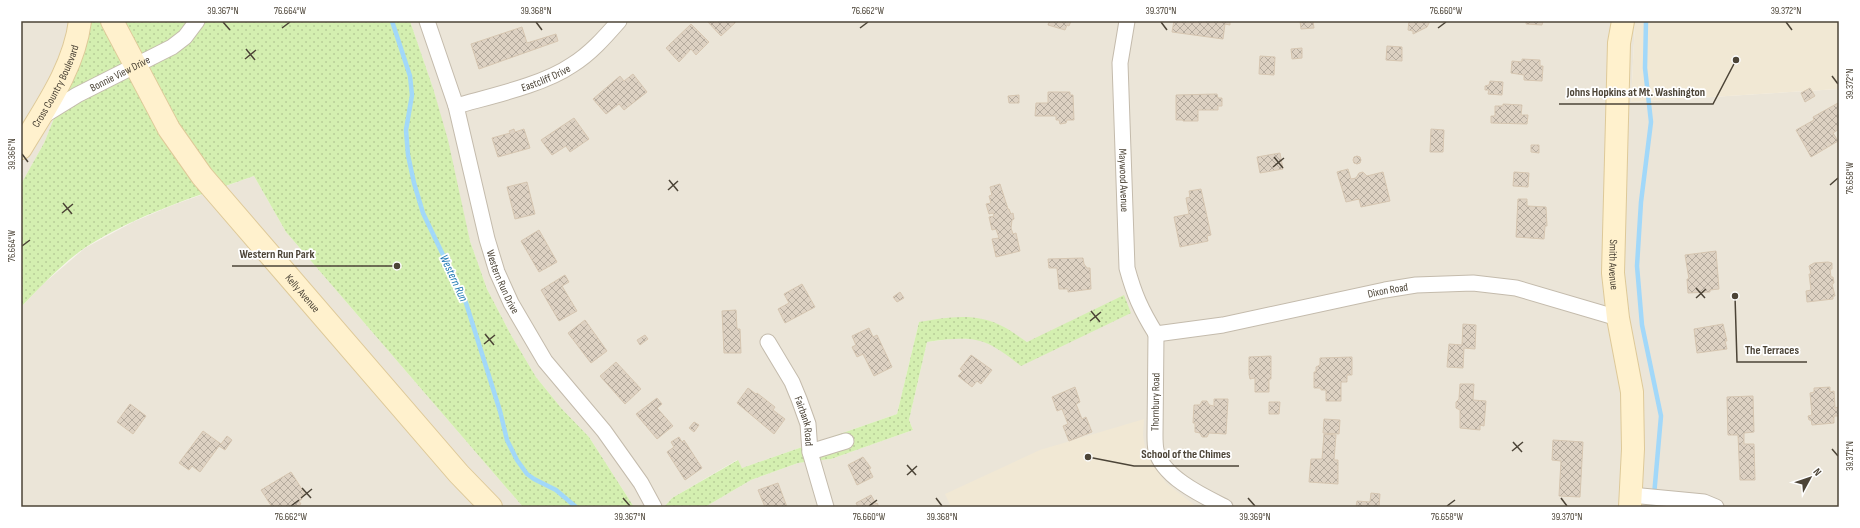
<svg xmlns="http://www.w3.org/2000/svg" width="1860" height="528" font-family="'Sofia Sans Condensed',sans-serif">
<defs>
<pattern id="grass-dots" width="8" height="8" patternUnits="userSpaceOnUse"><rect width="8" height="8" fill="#d4efb0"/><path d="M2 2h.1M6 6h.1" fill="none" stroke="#b8ce98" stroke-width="1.8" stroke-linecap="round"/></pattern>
<pattern id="building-cross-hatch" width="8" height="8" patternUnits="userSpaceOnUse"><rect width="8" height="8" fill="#ddd1c2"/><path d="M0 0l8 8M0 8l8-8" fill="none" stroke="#b5ab9e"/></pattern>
</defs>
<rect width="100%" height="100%" fill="#f7f3eb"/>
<g fill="#ebe5d8">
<path d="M21,21H87L81,52L44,143L21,184Z"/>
<path d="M410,21H1635L1631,102L1839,89V507H705L751,480L798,463L831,459L913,430L909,420L927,342L959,338L979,340L994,346L1005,353L1036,338L1027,342L1003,327L990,321L919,322L897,414L742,468L737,460L672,498L664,507H634L589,437L562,409L536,377L511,335L487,289L470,241L433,88Z"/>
<path d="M254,176L286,232L523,507H21V307L43,284L85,248L133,222L173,205Z"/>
</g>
<g fill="#f1e8d4">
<path d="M1635,21H1839V89L1631,102Z"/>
<path d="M1144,419L1143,435L1145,447L1153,463L1166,483L1197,507H951L945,494L1040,450Z"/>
</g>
<g fill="url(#grass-dots)">
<path d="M87,21H410L433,88L448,140L470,241L487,289L511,335L536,377L562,409L589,437L634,507H523L286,232L254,176C197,196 138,214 86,247C65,261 39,288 21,307V184L44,143L81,52Z"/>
<path d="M1124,295L1131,313L1021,366C983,336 975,336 927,342L909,420L913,430L831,459L798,463L751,480L705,507H664L672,498L738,460L742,468L897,414L919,322C948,317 977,312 1004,327C1012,331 1019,337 1027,342Z"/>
</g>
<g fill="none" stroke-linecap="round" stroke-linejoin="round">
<g stroke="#a2d8f9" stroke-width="4.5">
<path d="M392,21L410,76L412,95L406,130L408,155L414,183L423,213L466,303L500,411L507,440L517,460L527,474L534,479L556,490L576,507"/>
<path d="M1646,21L1645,68L1651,122L1641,202L1637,266L1642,325L1661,416L1653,507"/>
</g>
</g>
<g fill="url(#building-cross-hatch)" stroke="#d6c6b1">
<path d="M707,21H737L721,36Z"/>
<path d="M1049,21H1071L1069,26L1067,25L1065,30L1048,25Z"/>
<path d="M1174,21H1230V25L1225,24L1223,39L1172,32Z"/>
<path d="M1300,21H1313L1314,28L1301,29Z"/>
<path d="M1409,21H1430L1427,27L1413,34V31L1408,30Z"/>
<path d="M1526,21H1543L1542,25L1526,24Z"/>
<path d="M691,24L709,42L696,55L691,49L679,62L666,48Z"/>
<path d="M522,27L527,43L556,34L558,41L479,69L471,44Z"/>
<path d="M1387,46L1402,47V61L1386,60Z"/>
<path d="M1302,48V58L1292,59L1291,49Z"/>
<path d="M1260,56L1275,57L1274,75L1259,74Z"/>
<path d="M1522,59L1540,60V66H1543L1542,81L1524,80V75L1511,73L1512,61L1522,62Z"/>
<path d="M633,74L647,92L624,110L619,104L606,114L593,99L620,76L624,81Z"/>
<path d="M1490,81L1503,82L1502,95L1488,94L1489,90H1485V86L1489,85Z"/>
<path d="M1810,88L1815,96L1805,102L1801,93Z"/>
<path d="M1048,92H1070V95H1073L1074,120H1067L1066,123L1060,124L1059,120H1056V116H1035L1036,103H1048Z"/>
<path d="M1217,94L1218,98H1222V106H1218V110H1198V121H1183V120H1176V95Z"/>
<path d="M1019,95V103H1009L1008,96Z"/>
<path d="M1838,103L1839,129L1833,133L1838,141L1811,157L1796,130L1814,120L1813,117Z"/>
<path d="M1503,104L1522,105L1521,115H1528L1527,124L1491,123V116H1495V106H1503Z"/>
<path d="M574,118L589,139L570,152L566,146L552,155L541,140Z"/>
<path d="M514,129L515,132L524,129L530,148L498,157L492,138L510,133L509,131Z"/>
<path d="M1431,129L1444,130L1443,152H1430Z"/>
<path d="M1531,145H1539V153L1531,152Z"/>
<path d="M1280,153L1283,169L1260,173L1257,157Z"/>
<circle cx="1357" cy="160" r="4"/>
<path d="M1348,169L1351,179L1356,178L1359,173L1363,172L1367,176L1383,172L1390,201L1361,207L1359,199L1346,202L1337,172Z"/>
<path d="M1514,172L1529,173L1528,187L1513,186Z"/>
<path d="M527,182L535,214L515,219L507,187Z"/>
<path d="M1000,184L1008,209H1009L1011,214L1013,213L1014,219L1012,220L1011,228L1013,234L1016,233L1020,251L996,257L992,239L999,238L996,229L992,230L989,217L994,216L993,213L989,214L986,204L991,203L989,196L992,195L990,187Z"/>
<path d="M1201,189L1211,235L1207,236L1208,241L1180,247L1174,217L1189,214L1186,198L1190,197L1189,191Z"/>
<path d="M1518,199H1527V206L1546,207L1547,226H1545L1544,239L1516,237Z"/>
<path d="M539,230L557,262L539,272L521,241Z"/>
<path d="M1716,251L1719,289L1710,290V292L1688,293L1687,279H1689L1685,255Z"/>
<path d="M1083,258L1084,264L1087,268H1090L1091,289L1068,292V289H1059L1057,268H1049L1048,259Z"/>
<path d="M1828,262L1832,263V269H1830L1831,277H1833L1834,283L1832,284L1835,296H1833V299L1807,302L1806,291L1811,290L1809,274H1811L1809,266L1814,263Z"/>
<path d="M565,275L569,282L562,286L577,311L559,321L541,290Z"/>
<path d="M802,284L815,307L785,323L778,309L789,303L784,294Z"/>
<path d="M900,292L904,298L897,302L893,297Z"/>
<path d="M736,310L737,329H740L741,353H724L722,311Z"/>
<path d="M585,320L607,351L591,363L568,333Z"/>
<path d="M1463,324L1476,325L1475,349L1464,348L1463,368L1447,367L1449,344L1462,345Z"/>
<path d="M1723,324L1727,341H1725L1727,349L1697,353L1694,329Z"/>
<path d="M869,328L873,337L877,335L892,367L874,376L863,354L857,357L852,347L856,345L852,336Z"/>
<path d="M645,335L648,339L640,345L637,340Z"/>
<path d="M971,355L992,370L981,384L977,381L972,387L958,376L963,371L960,369Z"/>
<path d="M1271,356V379H1269V392H1255V378L1250,379L1249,374V357Z"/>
<path d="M1352,357V375H1347V382H1341V401H1326V390H1321V388H1314V372H1316V367L1320,365V358Z"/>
<path d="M616,362L641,389L625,404L600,376Z"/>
<path d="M1460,384H1474L1473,400L1486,401L1484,426L1480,425V430L1460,428V410L1456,408V402L1459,399Z"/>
<path d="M1075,387L1080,402L1076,404L1082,419L1086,417L1092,432L1069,441L1063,426L1068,424L1062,409L1057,411L1052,397Z"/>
<path d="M1830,387V392L1834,391L1835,408L1838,407L1839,416H1834V423L1812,425L1811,420H1809L1808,416L1812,415L1810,393L1814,392V388Z"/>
<path d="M748,388L756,394L757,393L775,407L773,410L785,419L774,434L737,403Z"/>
<path d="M1753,396L1754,432L1744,433V444H1754L1755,480H1740L1738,435H1728L1727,397Z"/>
<path d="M657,398L662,404L657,408L673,426L657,439L636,414Z"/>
<path d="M1214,399H1228L1226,434L1209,433L1207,437H1202L1200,433L1195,432V423H1193L1194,405H1200L1202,401H1207L1209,405L1214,406Z"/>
<path d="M1269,402H1280L1279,414H1269Z"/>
<path d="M130,404L146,416L133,434L117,422Z"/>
<path d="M1324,419L1340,420L1339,434L1323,433Z"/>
<path d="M694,422L699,425L694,432L689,428Z"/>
<path d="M203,431L221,444L227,436L232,440L225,450L219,446L200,472L192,466L189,470L179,463Z"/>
<path d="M1324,434L1336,435L1334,460H1338V484L1309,482L1311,459H1322Z"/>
<path d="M679,437L682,442L684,440L702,468L685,480L667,452L674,447L671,442Z"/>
<path d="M1553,440L1583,442L1580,497L1559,496L1561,461L1552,460Z"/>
<path d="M863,457L871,468L869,469L873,477L857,485L848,465Z"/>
<path d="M291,472L305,494L301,496L302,499L299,501L301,504L296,507H272L261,490Z"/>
<path d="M778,483L787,507H765L758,490Z"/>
<path d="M1371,493L1380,494L1379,507H1356L1357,501L1370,502Z"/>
<path d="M871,495L876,504L877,503L879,507H858L856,503Z"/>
</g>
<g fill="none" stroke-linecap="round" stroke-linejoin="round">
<defs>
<g id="street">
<path id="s1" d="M427,21L456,106L487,239L497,272L511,303L545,361L604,431L641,483L654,507"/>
<path id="s2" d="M1127,21L1120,63L1127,268C1134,294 1141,310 1156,334"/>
<path id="s3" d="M456,106C491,96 543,85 572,65C590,54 605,37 619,21"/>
<path id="s4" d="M43,116L77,95L172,47L185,37L197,21"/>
<path id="s5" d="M1156,334L1223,325L1385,290L1416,285L1473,283L1516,288L1618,318"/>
<path d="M1156,334L1155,435C1155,440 1155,445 1156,450C1162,477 1203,496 1225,507"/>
<path id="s6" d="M768,342L792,382L799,399L808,424L810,452L826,507"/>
<path d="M810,452L846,441"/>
<path d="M1631,495L1704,502L1716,507"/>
</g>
<g id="secondary">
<path id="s7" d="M112,21L169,129L202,176L459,474L491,507"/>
<path id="s8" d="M1623,21L1619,43L1613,273L1618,318L1632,392L1633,449L1630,507"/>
<path id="s9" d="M21,148C45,108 74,68 80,21"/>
</g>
</defs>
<use href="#street" stroke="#c4bbac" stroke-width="17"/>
<use href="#secondary" stroke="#dec998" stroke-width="24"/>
<use href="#street" stroke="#fff" stroke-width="15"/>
<use href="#secondary" stroke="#fff1cd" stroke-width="22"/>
</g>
<path fill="none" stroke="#4c4437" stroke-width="1.5" d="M223,22L230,30M536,22L542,30M1161,22L1167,30M1786,22L1792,30M282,28L290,22M860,28L868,22M1438,28L1446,22M246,49L255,60M245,59L256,50M1832,76L1838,84M22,154L28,162M1274,157L1283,168M1273,167L1284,158M669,180L678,191M1830,185L1838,178M668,190L678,181M63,203L72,214M62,213L73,204M22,246L30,240M1696,288L1705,298M1696,298L1706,289M1091,311L1100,322M1090,321L1101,312M485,334L494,345M484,344L495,335M1513,442L1522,452M1832,449L1838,456M1512,451L1523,442M907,465L916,475M907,475L917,466M302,488L311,498M301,498L312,489M623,498L630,506M936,498L942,506M1248,498L1255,506M1561,498L1567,506M291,506L299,500M869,506L877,500M1447,506L1455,500"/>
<g text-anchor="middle" stroke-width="3.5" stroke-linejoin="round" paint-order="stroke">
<g font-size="11" fill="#4c4437" stroke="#fff">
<text dy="4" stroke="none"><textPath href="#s4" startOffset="88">Bonnie View Drive</textPath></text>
<text dy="4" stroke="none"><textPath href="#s3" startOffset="94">Eastcliff Drive</textPath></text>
<text dy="4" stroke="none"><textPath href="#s9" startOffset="71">Cross Country Boulevard</textPath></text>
<text dy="4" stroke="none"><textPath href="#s2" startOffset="160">Maywood Avenue</textPath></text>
<text dy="4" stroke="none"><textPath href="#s8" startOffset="244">Smith Avenue</textPath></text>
<text dy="4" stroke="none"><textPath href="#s1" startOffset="272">Western Run Drive</textPath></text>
<text dy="4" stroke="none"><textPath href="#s5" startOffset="236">Dixon Road</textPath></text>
<text dy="4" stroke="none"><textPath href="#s7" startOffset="334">Kelly Avenue</textPath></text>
<text transform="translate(1155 402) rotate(-89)" y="4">Thornbury Road</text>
<text dy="4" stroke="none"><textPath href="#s6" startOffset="88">Fairbank Road</textPath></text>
</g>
<g font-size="12" font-style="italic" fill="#217ab4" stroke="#fff">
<text transform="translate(454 278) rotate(65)" y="4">Western Run</text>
</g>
</g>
<path fill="none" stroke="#4c4437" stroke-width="1.5" d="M1736 60L1713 104H1559M397 266L323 266H232M1735 296L1737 362H1807M1088 457L1134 466H1239"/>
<g fill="#4c4437" stroke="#fff" stroke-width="1.5">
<circle cx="1736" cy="60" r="4"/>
<circle cx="397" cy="266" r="4"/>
<circle cx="1735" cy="296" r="4"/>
<circle cx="1088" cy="457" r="4"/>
</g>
<g font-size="12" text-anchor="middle" font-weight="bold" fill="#4c4437" stroke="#fff" stroke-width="3.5" stroke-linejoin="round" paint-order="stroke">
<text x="1636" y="96">Johns Hopkins at Mt. Washington</text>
<text x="277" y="258">Western Run Park</text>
<text x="1772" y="354">The Terraces</text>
<text x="1186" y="458">School of the Chimes</text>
</g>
<rect width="1860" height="528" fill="none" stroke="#ffffff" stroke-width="44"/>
<g transform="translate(1810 478) rotate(50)" stroke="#ffffff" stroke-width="3" paint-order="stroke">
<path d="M0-3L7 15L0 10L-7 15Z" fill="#4c4437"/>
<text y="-6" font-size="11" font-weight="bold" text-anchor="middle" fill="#4c4437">N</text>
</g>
<rect x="22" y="22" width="1816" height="484" fill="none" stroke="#4c4437" stroke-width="1.5"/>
<g font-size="10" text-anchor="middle" fill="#4c4437">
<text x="223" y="14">39.367°N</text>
<text x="290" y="14">76.664°W</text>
<text x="536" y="14">39.368°N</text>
<text x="868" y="14">76.662°W</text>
<text x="1161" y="14">39.370°N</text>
<text x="1446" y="14">76.660°W</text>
<text x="1786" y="14">39.372°N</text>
<text transform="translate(1849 84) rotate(-90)" y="4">39.372°N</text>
<text transform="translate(11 154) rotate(-90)" y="4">39.366°N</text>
<text transform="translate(1849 178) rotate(-90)" y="4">76.658°W</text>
<text transform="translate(11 246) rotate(-90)" y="4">76.664°W</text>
<text transform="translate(1849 456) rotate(-90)" y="4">39.371°N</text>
<text x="291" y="520">76.662°W</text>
<text x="630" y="520">39.367°N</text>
<text x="869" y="520">76.660°W</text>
<text x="942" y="520">39.368°N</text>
<text x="1255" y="520">39.369°N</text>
<text x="1447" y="520">76.658°W</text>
<text x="1567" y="520">39.370°N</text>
</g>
</svg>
